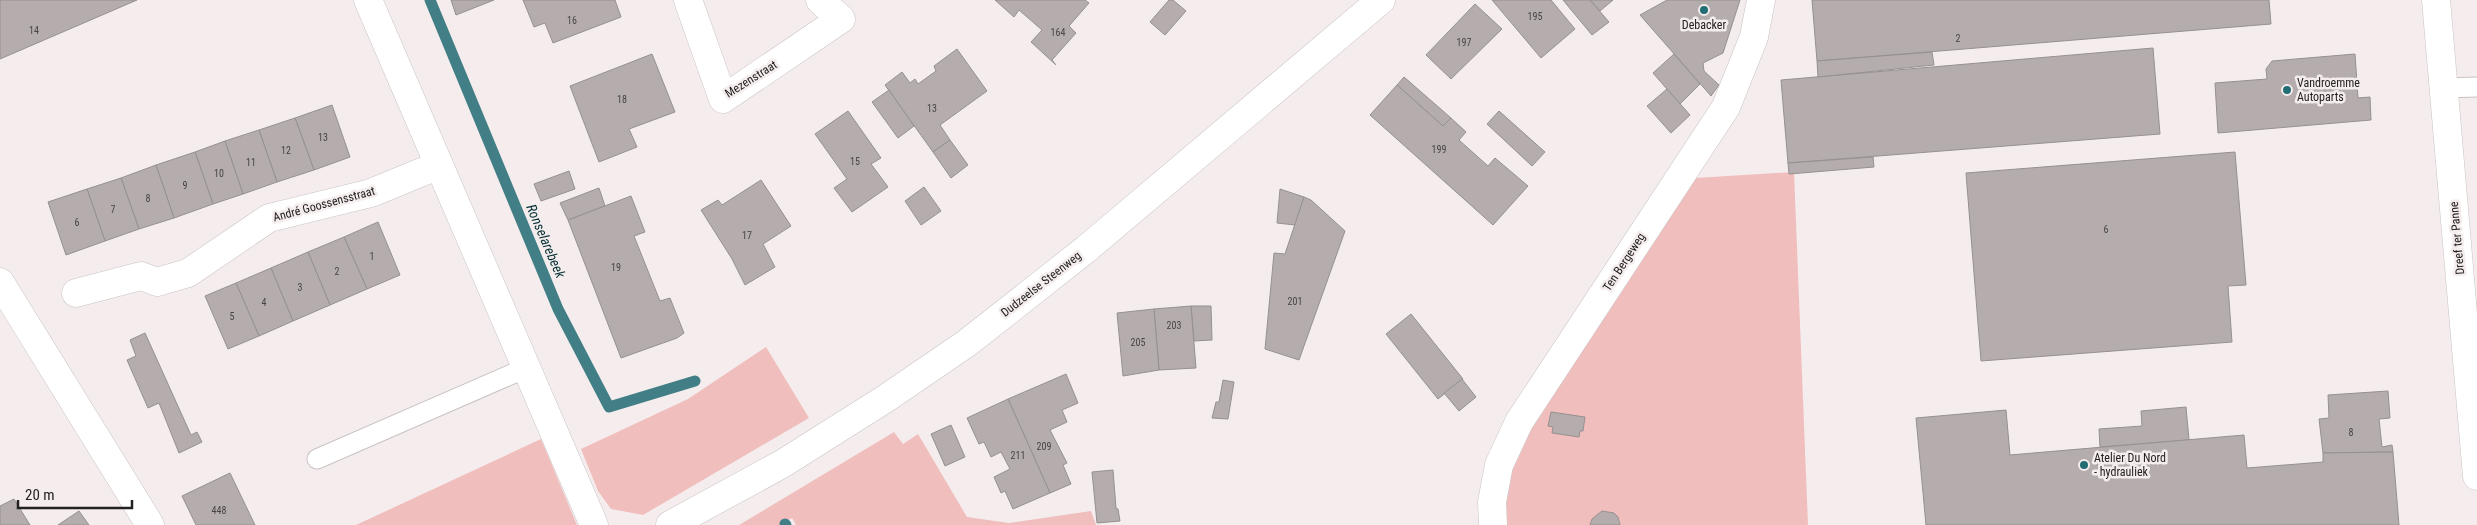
<svg xmlns="http://www.w3.org/2000/svg" width="2477" height="525" font-family="'Roboto Condensed',sans-serif">
<rect width="100%" height="100%" fill="#f5eded"/>
<g fill="#f1bebe">
<path d="M1794,172L1808,525H1493L1499,465L1679,179Z"/>
<path d="M766,347L809,418L643,515L611,509L598,491L581,449L688,399Z"/>
<path d="M894,432L903,444L918,434L967,517L1009,523L1091,511L1096,525H796L792,518L781,525H739Z"/>
<path d="M541,439L577,525H356Z"/>
</g>
<g fill="none" stroke-linecap="round" stroke-linejoin="round">
<g stroke="#427e85" stroke-width="11">
<path d="M430,0L558,309L609,407L695,381"/>
<path d="M785,524L786,525"/>
</g>
</g>
<g fill="#b5adad" stroke="#979090">
<path d="M0,0H137L0,59Z"/>
<path d="M451,0H494L456,15Z"/>
<path d="M523,0H615L621,17L553,43L545,23L534,27Z"/>
<path d="M995,0H1085L1089,3L1069,26L1076,33L1052,60L1056,65L1031,42L1042,30L1019,10L1014,17Z"/>
<path d="M1169,0H1173L1186,11L1165,35L1150,22Z"/>
<path d="M1492,0H1551L1575,29L1541,58Z"/>
<path d="M1563,0H1590L1609,22L1592,35Z"/>
<path d="M1590,0H1613L1600,11Z"/>
<path d="M1667,0H1740L1723,53L1703,63L1704,71L1719,85L1711,96L1640,15Z"/>
<path d="M1812,0H2269L2271,24L1817,61Z"/>
<path d="M1475,4L1502,29L1451,79L1426,55Z"/>
<path d="M2153,48L2160,134L1788,163L1781,80Z"/>
<path d="M957,49L987,91L940,125L950,140L933,152L885,85L902,72L910,83L915,79L918,84L936,71L934,66Z"/>
<path d="M1932,52L1934,65L1818,77L1817,61Z"/>
<path d="M652,54L675,112L629,129L637,147L599,162L570,86Z"/>
<path d="M1674,54L1700,84L1680,104L1653,73Z"/>
<path d="M2355,54L2358,98L2370,97L2371,120L2218,133L2215,83L2267,79L2266,69L2272,61Z"/>
<path d="M1404,77L1451,118L1443,126L1397,85Z"/>
<path d="M1397,85L1443,126L1451,118L1466,132L1459,140L1488,166L1495,158L1528,186L1493,225L1370,115Z"/>
<path d="M1667,89L1690,115L1671,133L1647,106Z"/>
<path d="M889,90L914,126L898,138L872,102Z"/>
<path d="M332,105L350,157L314,170L295,118Z"/>
<path d="M848,111L881,158L871,164L888,187L852,212L834,188L847,179L815,134Z"/>
<path d="M1499,111L1545,152L1532,166L1487,124Z"/>
<path d="M295,118L314,170L277,182L259,130Z"/>
<path d="M259,130L277,182L243,194L225,141Z"/>
<path d="M950,140L968,165L951,178L933,152Z"/>
<path d="M225,141L243,194L213,204L195,152Z"/>
<path d="M195,152L213,204L174,218L156,165Z"/>
<path d="M2235,152L2246,285L2228,286L2232,342L1981,361L1966,173Z"/>
<path d="M1873,157L1874,167L1789,174L1788,163Z"/>
<path d="M156,165L174,218L139,229L121,178Z"/>
<path d="M569,171L575,189L541,201L534,184Z"/>
<path d="M121,178L139,229L105,241L87,189Z"/>
<path d="M761,180L791,226L763,244L775,267L745,285L732,259L701,210L718,200L722,205Z"/>
<path d="M924,187L941,211L921,225L905,201Z"/>
<path d="M599,188L605,206L568,220L560,203Z"/>
<path d="M87,189L105,241L66,255L48,202Z"/>
<path d="M1280,189L1304,197L1295,225L1277,223Z"/>
<path d="M631,196L645,232L634,236L660,301L670,298L684,333L677,338L621,358L568,220Z"/>
<path d="M1304,197L1311,200L1345,231L1299,360L1265,349L1274,253L1285,254Z"/>
<path d="M378,222L400,275L367,289L344,237Z"/>
<path d="M344,237L367,289L330,305L308,252Z"/>
<path d="M308,252L330,305L293,321L271,268Z"/>
<path d="M271,268L293,321L259,336L236,283Z"/>
<path d="M236,283L259,336L228,349L205,296Z"/>
<path d="M1191,306H1211L1212,340L1194,341Z"/>
<path d="M1191,306L1196,368L1159,370L1154,309Z"/>
<path d="M1154,309L1159,370L1123,376L1117,313Z"/>
<path d="M1411,314L1463,379L1438,399L1386,334Z"/>
<path d="M145,333L191,435L197,432L202,442L179,453L159,403L148,408L127,360L136,356L130,340Z"/>
<path d="M1066,374L1078,403L1062,410L1067,422L1050,430L1067,463L1063,465L1071,484L1050,493L1008,399Z"/>
<path d="M1462,379L1476,397L1459,411L1444,393Z"/>
<path d="M1223,380L1234,382L1228,419L1212,418L1216,402H1219Z"/>
<path d="M2388,391L2390,418L2379,419L2382,447L2392,445L2393,452L2323,453L2319,419L2329,418L2328,395Z"/>
<path d="M1008,399L1050,493L1013,509L1005,491L1001,493L994,477L1010,469L1001,452L991,457L984,442L979,444L967,418Z"/>
<path d="M2186,407L2189,440L2100,447L2099,429L2142,426L2141,411Z"/>
<path d="M2006,410L2010,455L2244,435L2247,468L2323,462V453L2393,452L2399,525H1926L1916,418Z"/>
<path d="M1551,412L1585,417L1583,431H1580L1579,437L1552,433L1553,427L1548,426Z"/>
<path d="M951,425L965,457L945,466L931,434Z"/>
<path d="M1113,470L1116,508L1118,509L1120,521L1097,523L1092,472Z"/>
<path d="M230,473L255,525H196L182,496Z"/>
<path d="M14,499L30,525H0V506Z"/>
<path d="M79,511L89,525H58Z"/>
<path d="M1602,511L1614,513L1618,517L1620,525H1590L1592,519Z"/>
</g>
<g fill="none" stroke-linecap="round" stroke-linejoin="round">
<defs>
<g id="lane">
<path d="M2444,88L2477,87"/>
<path d="M317,459L526,368"/>
</g>
<g id="street">
<path d="M368,0L594,525"/>
<path d="M688,0L723,99L841,19L820,0"/>
<path d="M2436,0L2477,476"/>
<path d="M0,282L150,525"/>
<path d="M76,293L141,276L157,282L188,273L269,218L371,193L439,165"/>
<path d="M1493,525L1492,502L1499,465L1519,422L1726,107L1754,37L1761,0"/>
</g>
<path id="secondary" d="M670,525L782,464L885,399L967,343L1085,250L1381,0"/>
</defs>
<use href="#lane" stroke="#cac3c3" stroke-width="21"/>
<use href="#street" stroke="#cac3c3" stroke-width="29"/>
<use href="#secondary" stroke="#cac3c3" stroke-width="29"/>
<use href="#lane" stroke="#fff" stroke-width="19"/>
<use href="#street" stroke="#fff" stroke-width="28"/>
<use href="#secondary" stroke="#fff" stroke-width="28"/>
</g>
<g fill="#236d75" stroke="#f5eded" stroke-width="2">
<circle cx="1704" cy="10" r="5"/>
<circle cx="2287" cy="90" r="5"/>
<circle cx="2084" cy="465" r="5"/>
</g>
<g text-anchor="middle" stroke-width="5" stroke-linejoin="round" paint-order="stroke">
<g font-size="10" fill="#484444">
<text x="1535" y="20">195</text>
<text x="572" y="24">16</text>
<text x="34" y="34">14</text>
<text x="1058" y="36">164</text>
<text x="1958" y="42">2</text>
<text x="1464" y="46">197</text>
<text x="622" y="103">18</text>
<text x="932" y="112">13</text>
<text x="323" y="141">13</text>
<text x="1439" y="153">199</text>
<text x="286" y="154">12</text>
<text x="855" y="165">15</text>
<text x="251" y="166">11</text>
<text x="219" y="177">10</text>
<text x="185" y="189">9</text>
<text x="148" y="202">8</text>
<text x="113" y="213">7</text>
<text x="77" y="226">6</text>
<text x="2106" y="233">6</text>
<text x="747" y="239">17</text>
<text x="372" y="260">1</text>
<text x="616" y="271">19</text>
<text x="337" y="275">2</text>
<text x="300" y="291">3</text>
<text x="1295" y="305">201</text>
<text x="264" y="306">4</text>
<text x="232" y="320">5</text>
<text x="1174" y="329">203</text>
<text x="1138" y="346">205</text>
<text x="2351" y="436">8</text>
<text x="1044" y="450">209</text>
<text x="1018" y="459">211</text>
<text x="219" y="514">448</text>
</g>
<g font-size="12" fill="#232121" stroke="#f5eded" text-anchor="start">
<text x="1704" y="29" text-anchor="middle">Debacker</text>
<text x="2297" y="87">Vandroemme<tspan x="2297" dy="14">Autoparts</tspan></text>
<text x="2094" y="462">Atelier Du Nord<tspan x="2094" dy="14">- hydrauliek</tspan></text>
</g>
<g font-size="12" fill="#232121" stroke="#f5eded">
<text transform="translate(751 79) rotate(-32)" y="4">Mezenstraat</text>
<text transform="translate(324 204) rotate(-15)" y="4">André Goossensstraat</text>
<text transform="translate(2457 238) rotate(-95)" y="4">Dreef ter Panne</text>
<text transform="translate(1624 262) rotate(-57)" y="4">Ten Bergeweg</text>
<text transform="translate(1041 284) rotate(-38)" y="4">Dudzeelse Steenweg</text>
</g>
<g font-size="14" font-style="italic" fill="#063136" stroke="#f5eded">
<text transform="translate(546 241) rotate(67)" y="5">Ronselarebeek</text>
</g>
</g>
<path d="M18 500v8h114v-8" fill="none" stroke="#232121" stroke-width="2.5"/>
<text x="25" y="500" font-size="15" fill="#232121" stroke="#f5eded" stroke-width="4" paint-order="stroke">20 m</text>
</svg>
